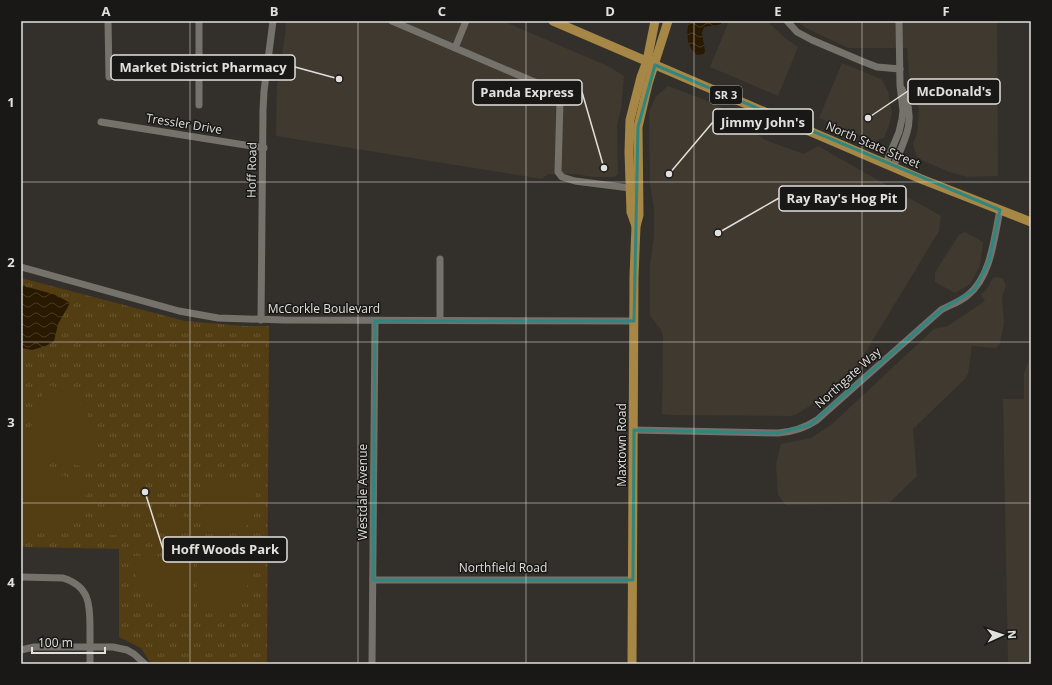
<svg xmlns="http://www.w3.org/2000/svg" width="1052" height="685" font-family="'Open Sans',sans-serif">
<defs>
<pattern id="park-tufts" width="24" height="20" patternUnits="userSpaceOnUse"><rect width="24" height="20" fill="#533d12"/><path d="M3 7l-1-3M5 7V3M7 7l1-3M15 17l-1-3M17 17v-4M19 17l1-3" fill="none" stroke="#6b5934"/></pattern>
<pattern id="water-waves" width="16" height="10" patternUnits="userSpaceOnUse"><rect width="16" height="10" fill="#291900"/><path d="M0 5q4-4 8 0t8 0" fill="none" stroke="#483a25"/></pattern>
</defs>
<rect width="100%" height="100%" fill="#33302b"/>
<g fill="#3f392f">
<path d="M286,21H405L409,23L410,21H503L610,67L624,76L621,109L617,125L618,174L615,177H593L575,174H548L542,179L276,136L277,86L285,35Z"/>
<path d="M729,21H767L785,38L798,47L778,96L710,67Z"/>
<path d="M798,21H997L998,176L967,177L949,172L919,159L916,155L913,143L917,134L919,110L909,74L907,48H848L806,28Z"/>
<path d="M842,63L881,79L888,91L892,113L889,125L884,138L874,141L819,118Z"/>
<path d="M668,86L705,100L734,113L738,121L765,140L804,154L818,146L941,216L939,231L859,363L814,403L797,414L790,416L674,415L662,414L663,337L661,329L658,326L650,315V265L654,237V208L650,185L649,112L656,96Z"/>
<path d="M965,232L983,242L980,266L970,284L955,293L935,282V272L959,235Z"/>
<path d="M997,277L1003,279L1006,285L1002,297L1004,322L1000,344L996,348L972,346L968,374L964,380L913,429L917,476L889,503L786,505L778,495L776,464L781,444L811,438L831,425L934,329L948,326L985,301L981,295L986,290L993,278Z"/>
<path d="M1031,359V664H1008L1003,399H1024V373L1029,360Z"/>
</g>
<path fill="url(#park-tufts)" d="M21,278L185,321L244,326H269L267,664H151L141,648L119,637V549L21,547Z"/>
<g fill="#533d12">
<path d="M46,384C86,396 102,430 94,469L26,454L23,450Z"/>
<path d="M25,462L90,485C88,490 87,496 84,500C73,522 45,537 21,535V464Z"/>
<path d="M204,479H223L255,483C255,492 256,501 255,509C252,536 224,533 204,534L200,484Z"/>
<rect x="105" y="511" width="13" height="24"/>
<path d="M167,513L183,514V534H167Z"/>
<path d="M134,556L187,557L191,561L190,613C154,613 134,593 134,556Z"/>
<path d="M201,556H253C253,593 234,613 197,613V560Z"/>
</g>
<g fill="url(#water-waves)">
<path d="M689,21H726L723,24L704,27L702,33L705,51L704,54L697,55C686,46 686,34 689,21Z"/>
<path d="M21,285L56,295L70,303L58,324L54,341L49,345L32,350L21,348Z"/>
</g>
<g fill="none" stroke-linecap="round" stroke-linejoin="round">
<g stroke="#75726c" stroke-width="7">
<path d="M108,21L109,77"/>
<path d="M392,21L551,89L558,96L560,101L558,172L562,177L575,181L630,188"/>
<path d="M787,21L797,32L812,40L864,62L877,67L900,69"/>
<path d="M455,48L466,21"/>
<path d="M199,105V21"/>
<path d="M101,122L264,148"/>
<path d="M886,163L899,132L902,119L903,111L900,85L899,21"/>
<path d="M893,167C906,138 917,119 902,89"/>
<path d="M21,267L179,311L218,318L284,320L634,321"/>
<path d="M261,320L263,110L264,91L273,21"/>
<path d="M440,320V259"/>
<path d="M634,430L778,433C793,432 805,428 817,420L941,310C950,305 960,302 968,295C991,277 994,238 1000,210"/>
<path d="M21,577L63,578C89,586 90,603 90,627C90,639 90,652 90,664"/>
<path d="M373,580H633"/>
<path d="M21,650L34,647H113L127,650L134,654L145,664"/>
<path d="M372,664L375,321"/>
</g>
<g stroke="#a78745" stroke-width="9">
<path d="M553,21L921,179L1031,222"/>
<path d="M636,226L631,212L629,152L630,120L641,77L647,61L655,21"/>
<path d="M632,664L634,277L636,226L639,215L638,127L648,84L668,21"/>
</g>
</g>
<path fill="none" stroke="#2f867f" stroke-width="3" stroke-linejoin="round" d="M655,65L1000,210L989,261L974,290L941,310L810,425L778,433L634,430L633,580H373L375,321H634L638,127Z"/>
<path fill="none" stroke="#e2e0dd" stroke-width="1" stroke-opacity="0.55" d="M190,21V664M358,21V664M526,21V664M694,21V664M862,21V664M21,182H1031M21,342H1031M21,503H1031"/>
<g text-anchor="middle" stroke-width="3" stroke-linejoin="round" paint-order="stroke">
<rect fill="#191816" stroke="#a6a4a1" stroke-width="1" x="710" y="86" width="32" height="18" rx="3"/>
<g font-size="11" font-weight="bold" fill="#e2e0dd">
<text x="726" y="99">SR 3</text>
</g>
<g font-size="12" fill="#e2e0dd" stroke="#191816">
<text transform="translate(184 124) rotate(9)" y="4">Tressler Drive</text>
<text transform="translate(873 145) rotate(23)" y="4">North State Street</text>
<text transform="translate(252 170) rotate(-89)" y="4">Hoff Road</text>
<text x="324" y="313">McCorkle Boulevard</text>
<text transform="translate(848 378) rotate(-42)" y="4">Northgate Way</text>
<text transform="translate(622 445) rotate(-90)" y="4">Maxtown Road</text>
<text transform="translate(363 492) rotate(-90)" y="4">Westdale Avenue</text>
<text x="503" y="572">Northfield Road</text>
</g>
</g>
<path fill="none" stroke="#e2e0dd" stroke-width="1.5" d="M339 79L295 67M868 118L908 91M604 168L582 92M669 174L713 122M718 233L779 198M145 492L163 549"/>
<g fill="#e2e0dd" stroke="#191816" stroke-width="1.5">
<circle cx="339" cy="79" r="4"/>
<circle cx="868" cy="118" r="4"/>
<circle cx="604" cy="168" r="4"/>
<circle cx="669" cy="174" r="4"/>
<circle cx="718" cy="233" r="4"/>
<circle cx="145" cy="492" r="4"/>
</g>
<g fill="#191816" stroke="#e2e0dd" stroke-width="1.5">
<rect x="111" y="55" width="184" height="25" rx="4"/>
<rect x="908" y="79" width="92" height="25" rx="4"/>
<rect x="473" y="80" width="109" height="25" rx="4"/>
<rect x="713" y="109" width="100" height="25" rx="4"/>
<rect x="779" y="186" width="127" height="25" rx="4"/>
<rect x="163" y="537" width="124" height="25" rx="4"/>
</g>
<g font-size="13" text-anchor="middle" font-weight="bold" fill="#e2e0dd">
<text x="203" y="72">Market District Pharmacy</text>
<text x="954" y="96">McDonald's</text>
<text x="527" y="97">Panda Express</text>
<text x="763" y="127">Jimmy John's</text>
<text x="842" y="203">Ray Ray's Hog Pit</text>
<text x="225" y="554">Hoff Woods Park</text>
</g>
<rect width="1052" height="685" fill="none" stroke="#191816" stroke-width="44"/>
<g transform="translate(1002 635) rotate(87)" stroke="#191816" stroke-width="3" paint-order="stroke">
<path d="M0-3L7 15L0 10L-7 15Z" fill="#e2e0dd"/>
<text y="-6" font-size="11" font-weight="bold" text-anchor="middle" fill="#e2e0dd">N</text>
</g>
<path d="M32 647v6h73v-6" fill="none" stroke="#e2e0dd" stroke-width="2"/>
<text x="38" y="647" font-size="12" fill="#e2e0dd" stroke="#191816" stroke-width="3" paint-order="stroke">100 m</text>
<rect x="22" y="22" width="1008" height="641" fill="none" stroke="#e2e0dd" stroke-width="1.5"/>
<g font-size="13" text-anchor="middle" font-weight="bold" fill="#e2e0dd">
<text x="106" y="16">A</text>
<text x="274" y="16">B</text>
<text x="442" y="16">C</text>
<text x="610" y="16">D</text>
<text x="778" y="16">E</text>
<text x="946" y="16">F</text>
<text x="11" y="107">1</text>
<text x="11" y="267">2</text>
<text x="11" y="427">3</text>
<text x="11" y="587">4</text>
</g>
</svg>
